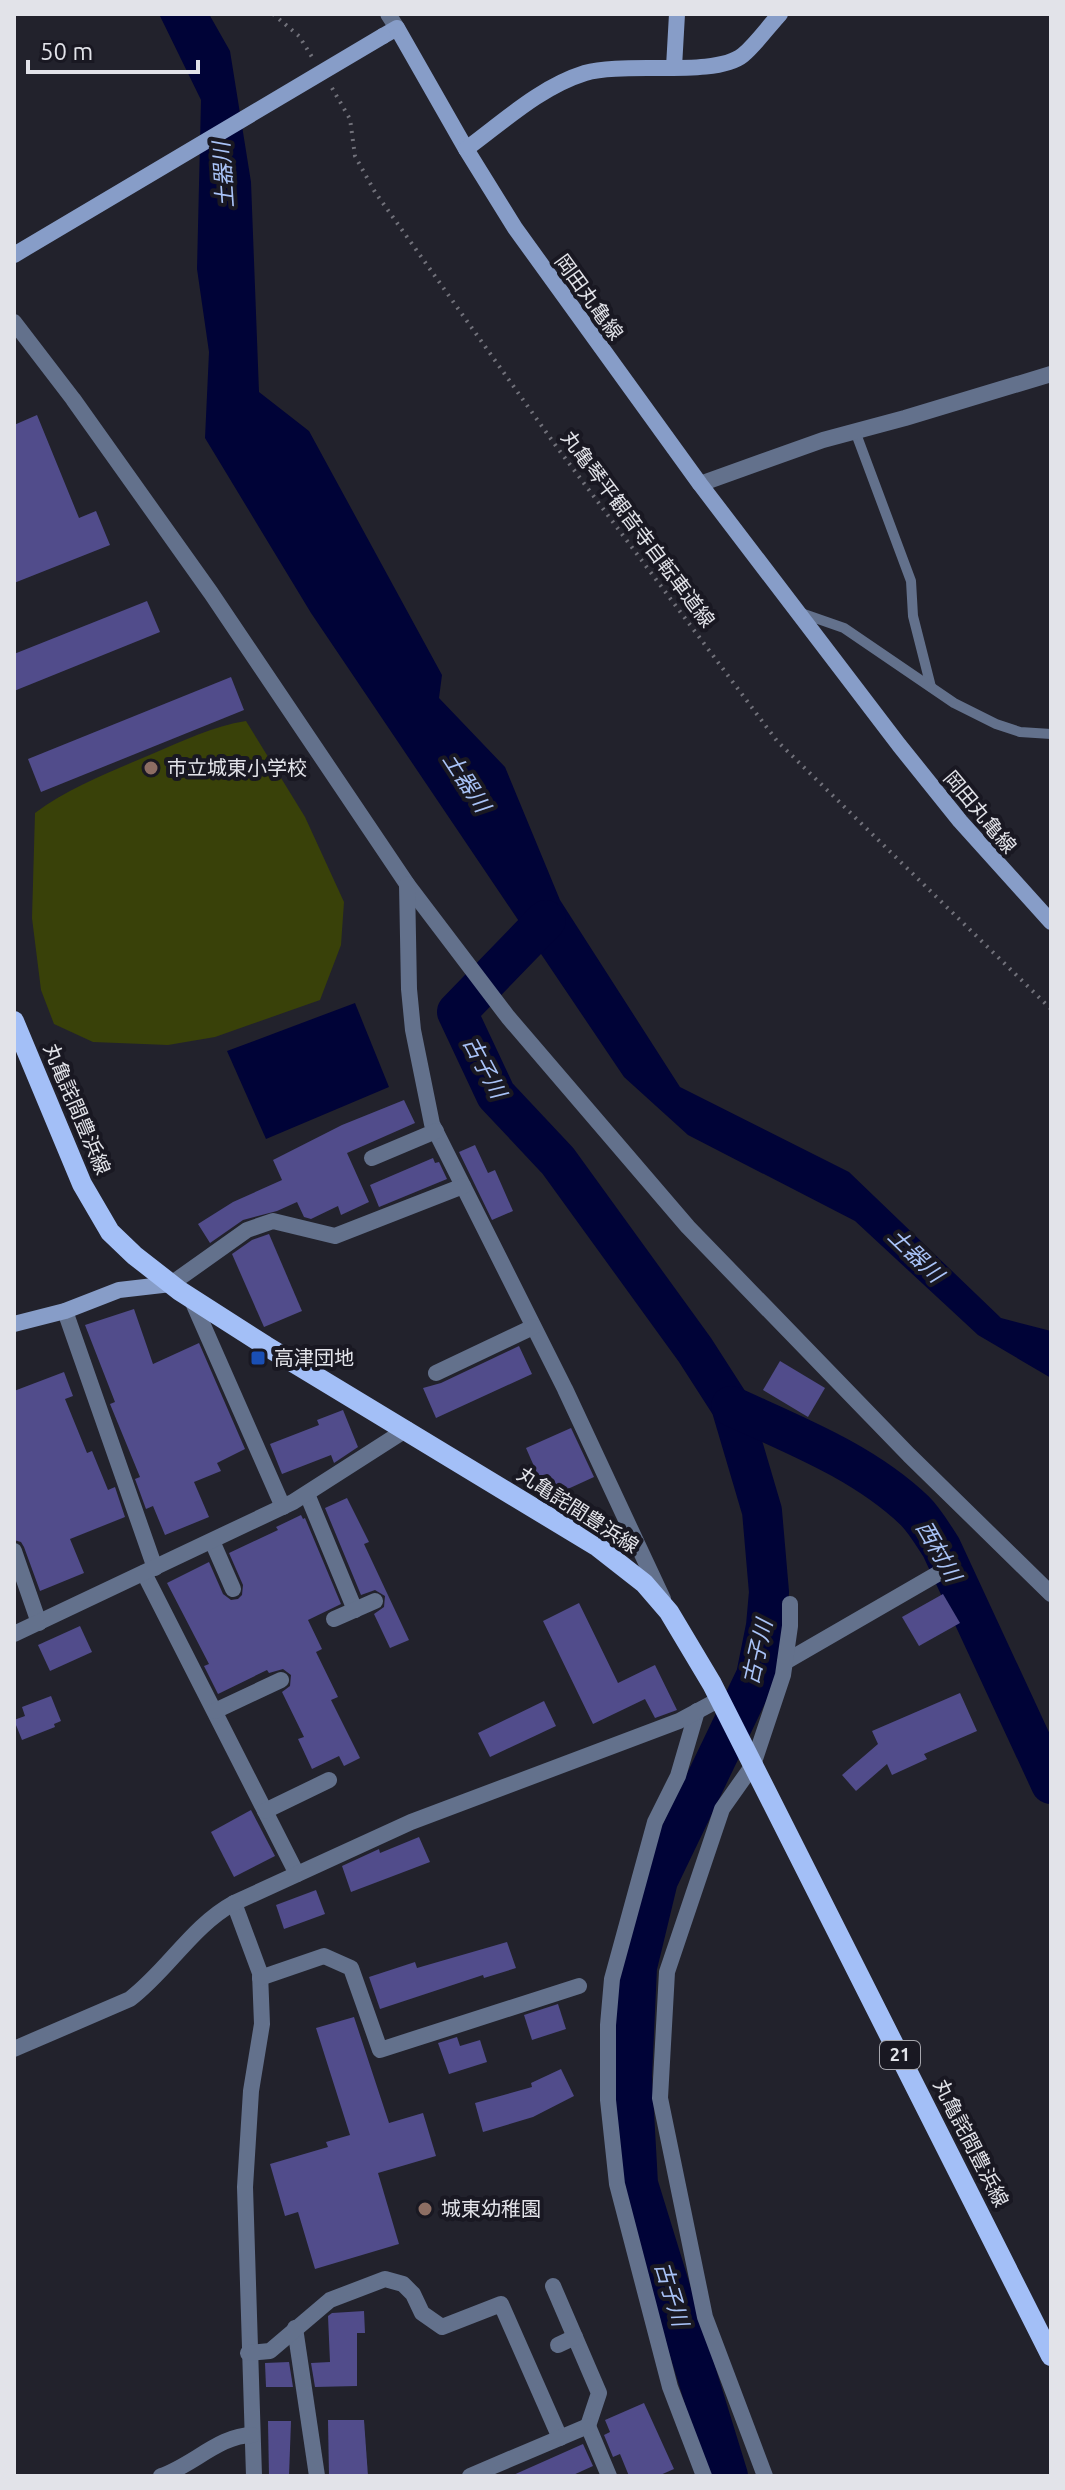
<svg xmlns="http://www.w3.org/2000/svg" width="1065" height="2490" font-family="Ubuntu,'Noto Sans JP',sans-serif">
<rect width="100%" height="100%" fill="#22222c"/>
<path fill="#394109" d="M246,721L305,817L344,902L341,945L320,1000L215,1037L168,1045L93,1042L54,1024L41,990L32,918L35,813C70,787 112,771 152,754C183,741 213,726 246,721Z"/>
<g fill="#000337">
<path d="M159,14H209L230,51L251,182L259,392L309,431L442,675L439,698L505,767L560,900L680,1087L849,1172L1001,1318L1051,1331V1378L978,1335L855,1221L688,1135L624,1077L311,613L205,438L209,352L197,269L201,100Z"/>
<path d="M355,1003L389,1087L266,1139L227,1051Z"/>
</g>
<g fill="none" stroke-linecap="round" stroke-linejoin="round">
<g stroke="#000337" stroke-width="40">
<path d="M546,920L457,1012L496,1095L558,1161L695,1350L731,1406L762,1511L769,1592L766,1626L756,1676L658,1880L637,1967L632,2076L638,2184L728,2476"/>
<path d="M731,1406C794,1435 864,1462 915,1511C925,1521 933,1535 941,1547L1051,1784"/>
</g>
</g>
<g fill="#514c8b">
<path d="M37,415L79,518L96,511L110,545L14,583V425Z"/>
<path d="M147,601L160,632L14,691V654Z"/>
<path d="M231,677L244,710L41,792L28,759Z"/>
<path d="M404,1100L415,1123L347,1153L369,1202L341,1215L338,1206L311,1219L304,1217L297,1202L277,1211L243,1220L210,1243L198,1224L233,1202L282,1180L273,1160L342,1125Z"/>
<path d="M475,1145L488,1173L495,1170L513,1211L492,1220L459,1152Z"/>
<path d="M433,1158L435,1163L439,1162L447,1179L379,1207L370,1185Z"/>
<path d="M269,1234L302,1311L264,1327L232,1254L252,1240Z"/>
<path d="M134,1309L153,1364L199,1343L245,1449L217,1463L221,1471L194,1482L209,1517L165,1535L153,1506L146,1509L135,1479L140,1477L110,1404L115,1402L85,1325Z"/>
<path d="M519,1346L532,1374L436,1418L423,1388L441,1383Z"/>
<path d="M780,1361L825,1388L808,1417L763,1390Z"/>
<path d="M64,1372L73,1396L65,1399L87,1453L92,1451L108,1490L115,1487L125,1517L70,1539L84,1573L40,1591L24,1547L21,1542L14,1540V1391Z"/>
<path d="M343,1410L358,1447L334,1463L331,1455L282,1474L270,1444L319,1425L317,1420Z"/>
<path d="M571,1428L594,1477L548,1498L526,1448Z"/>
<path d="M347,1498L369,1542L364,1544L409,1640L390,1648L374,1614L384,1607L385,1596L375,1590L361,1595L325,1508Z"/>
<path d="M301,1515L303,1519L305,1518L341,1604L308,1620L322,1649L316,1652L338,1697L331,1700L360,1758L344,1766L339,1756L312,1769L298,1739L304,1737L282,1692L290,1686L291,1675L283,1669L269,1673L267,1670L218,1694L204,1666L209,1664L167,1583L209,1562L223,1594L231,1600L238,1599L242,1595L243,1585L229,1553L278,1530L276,1527Z"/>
<path d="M943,1594L960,1623L919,1646L902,1617Z"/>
<path d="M579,1603L618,1683L655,1665L677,1710L655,1718L645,1699L593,1724L543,1621Z"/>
<path d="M80,1626L92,1652L50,1671L38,1645Z"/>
<path d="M960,1693L977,1731L924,1754L927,1759L892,1775L887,1764L856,1791L842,1775L878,1744L872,1731Z"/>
<path d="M51,1696L61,1721L54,1724L55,1727L22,1740L14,1720L25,1716L22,1707Z"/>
<path d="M544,1701L556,1726L490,1757L478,1733Z"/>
<path d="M251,1810L275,1856L234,1877L211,1832Z"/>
<path d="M419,1837L430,1862L351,1892L342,1866L379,1849L380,1853Z"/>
<path d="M316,1890L325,1914L284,1929L276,1905Z"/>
<path d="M507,1942L516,1968L484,1978L483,1975L380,2009L369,1977L415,1962L417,1968Z"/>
<path d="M558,2004L566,2029L532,2040L524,2015Z"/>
<path d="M354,2017L389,2123L423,2113L436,2156L378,2173L399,2244L315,2269L298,2212L285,2216L270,2164L328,2147L326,2142L350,2135L316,2028Z"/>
<path d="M457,2037L460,2046L480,2040L487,2062L449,2074L438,2043Z"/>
<path d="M561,2069L574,2096L533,2117L483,2132L475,2103L532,2087L531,2083Z"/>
<path d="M364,2311L365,2333H357V2386L315,2387L311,2363L330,2362L328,2316L332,2313Z"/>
<path d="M289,2362L293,2387H266L265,2363Z"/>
<path d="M644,2403L674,2469L658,2476H629L620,2454L613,2457L604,2435L610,2432L605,2420Z"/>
<path d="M328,2420H364L368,2476H329Z"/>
<path d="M268,2421H291L289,2476H269Z"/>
<path d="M583,2444L593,2466L571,2476H511Z"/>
</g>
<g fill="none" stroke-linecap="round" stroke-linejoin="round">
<g stroke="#71717a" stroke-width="4" stroke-dasharray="2 6" stroke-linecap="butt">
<path d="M273,14L299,36L312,57"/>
<path d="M332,88L350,119L355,156L375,192L556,446L777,741L1051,1009"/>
</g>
<g stroke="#63718c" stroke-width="10">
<path d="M855,431L911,581L913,616L931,687"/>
<path d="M801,613L844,628L954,703L996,724L1020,732L1051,734"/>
</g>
<g stroke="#63718c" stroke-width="16">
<path d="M388,14L397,28"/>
<path d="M14,322L73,399L211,593L407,884L508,1017L688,1227L909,1455L1051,1594"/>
<path d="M700,484L823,440L905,418L1051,374"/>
<path d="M407,884L409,989L413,1030L432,1124L565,1389L663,1599"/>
<path d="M372,1158L436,1131"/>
<path d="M171,1284L247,1230L273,1221L335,1236L463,1186"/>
<path d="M191,1298L283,1507"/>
<path d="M65,1311L155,1568"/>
<path d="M436,1373L533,1327"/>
<path d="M307,1494L355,1610"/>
<path d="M212,1541L233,1589"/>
<path d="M14,1551L39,1623"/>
<path d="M144,1573L297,1874"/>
<path d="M334,1619L375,1601"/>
<path d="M14,1634L293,1502L407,1429"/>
<path d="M785,1662L939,1573"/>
<path d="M215,1711L281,1680"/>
<path d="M697,1711L678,1776L655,1822L612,1979L608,2025V2100L617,2184L670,2387L704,2476"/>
<path d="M265,1811L329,1780"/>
<path d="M234,1903L260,1973L262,2024L251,2091L245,2187L254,2476"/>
<path d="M260,1978L324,1956L351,1968L380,2050L579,1986"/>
<path d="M14,2049L130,1999C168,1970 192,1926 234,1903L411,1822L679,1721L720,1699"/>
<path d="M553,2286L599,2393L588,2426"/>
<path d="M295,2328L317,2476"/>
<path d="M558,2345L575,2337"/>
<path d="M248,2353L270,2351L330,2300L385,2279L403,2284L413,2294L422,2313L442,2327L501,2304L560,2438"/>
<path d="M161,2476C192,2466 220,2435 252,2435"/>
<path d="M470,2476L588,2426L609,2476"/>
<path d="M765,2476L705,2317L660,2098L667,1972L722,1809L753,1765L783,1675L790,1626V1604"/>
</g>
<g stroke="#879dc8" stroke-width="16">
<path d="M383,36L397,28L466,149L515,228L700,484L899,745L960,821L1051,922"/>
<path d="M674,67L677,14"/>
<path d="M466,149C503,122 540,87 585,73C624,61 715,78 743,55C756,44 768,27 780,14"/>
<path d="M14,1324L65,1311L119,1290L171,1284"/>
</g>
<path stroke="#a3bff7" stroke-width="20" d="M14,1021L82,1184L110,1232L134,1255L180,1291L266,1346L598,1547L644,1583L669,1612L712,1684L753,1765L1051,2356"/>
<path stroke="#879dc8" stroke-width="16" d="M14,255L383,36"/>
</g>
<g fill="#8d6e63" stroke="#191822" stroke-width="3">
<circle cx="151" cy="768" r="8"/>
<circle cx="425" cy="2209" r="8"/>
</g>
<rect fill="#1a4fb4" stroke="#191822" stroke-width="3" x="250" y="1350" width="16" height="16" rx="4"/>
<g text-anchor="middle" stroke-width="8" stroke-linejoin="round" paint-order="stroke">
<rect fill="#191822" stroke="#a6a6ad" stroke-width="2" x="880" y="2041" width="40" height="28" rx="6"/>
<g font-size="18" font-weight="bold" fill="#e2e3e9">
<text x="900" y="2061">21</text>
</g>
<g font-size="20" fill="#e2e3e9" stroke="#191822">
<text transform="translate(589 297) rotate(54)" y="7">岡田丸亀線</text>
<text transform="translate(638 529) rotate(53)" y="7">丸亀琴平観音寺自転車道線</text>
<text transform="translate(980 812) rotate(50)" y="7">岡田丸亀線</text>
<text transform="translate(77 1109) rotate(67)" y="7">丸亀詫間豊浜線</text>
<text transform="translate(578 1510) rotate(33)" y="7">丸亀詫間豊浜線</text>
<text transform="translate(971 2143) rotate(63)" y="7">丸亀詫間豊浜線</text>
</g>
<g font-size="20" fill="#e2e3e9" stroke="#191822" text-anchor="start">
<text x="167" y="775">市立城東小学校</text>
<text x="274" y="1365">高津団地</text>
<text x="441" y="2216">城東幼稚園</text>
</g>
<g font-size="22" font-style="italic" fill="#a9c3f7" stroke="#191822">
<text transform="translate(223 175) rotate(-94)" y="8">土器川</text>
<text transform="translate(467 782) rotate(57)" y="8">土器川</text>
<text transform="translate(485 1067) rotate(62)" y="8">古子川</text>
<text transform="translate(916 1255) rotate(44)" y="8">土器川</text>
<text transform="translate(939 1551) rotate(60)" y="8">西村川</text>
<text transform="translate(757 1652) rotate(-77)" y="8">古子川</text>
<text transform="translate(672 2294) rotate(73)" y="8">古子川</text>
</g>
</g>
<rect width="1065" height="2490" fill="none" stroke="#e2e3e9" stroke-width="32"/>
<path d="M28 60v12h170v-12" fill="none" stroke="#e2e3e9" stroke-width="4"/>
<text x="40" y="60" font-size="24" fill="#e2e3e9" stroke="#191822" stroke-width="6" paint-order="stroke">50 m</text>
</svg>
